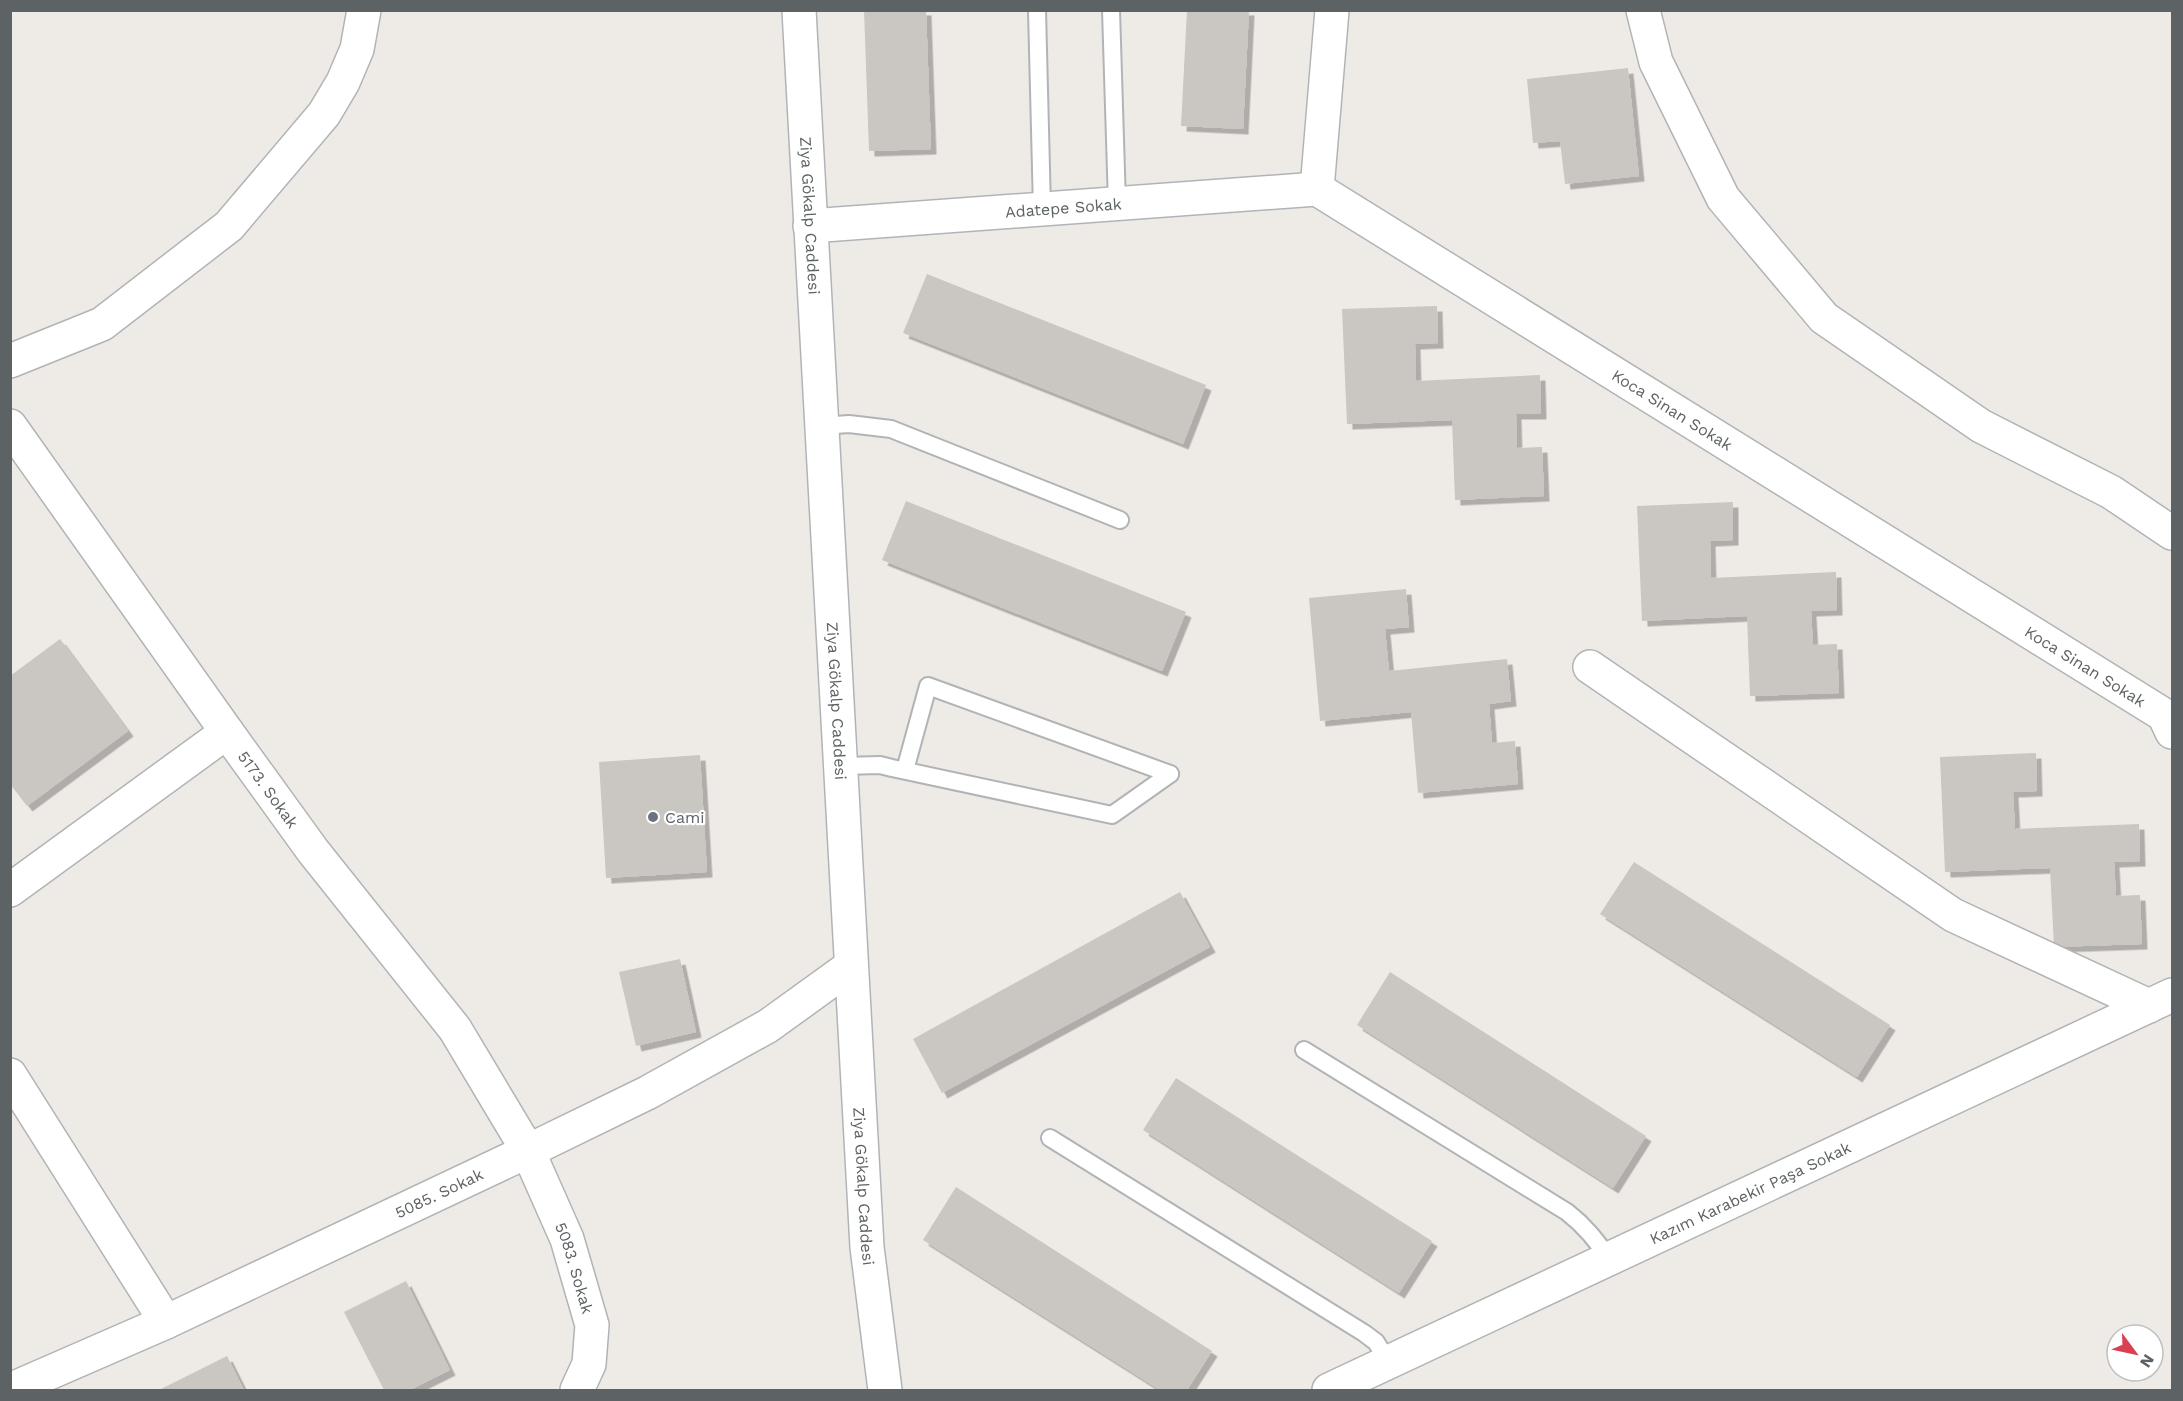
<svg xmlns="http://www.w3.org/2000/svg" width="2183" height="1401" font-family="'Work Sans',sans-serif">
<defs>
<filter id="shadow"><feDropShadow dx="5.5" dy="5.5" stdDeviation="0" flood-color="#0004"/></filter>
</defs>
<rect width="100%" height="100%" fill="#eeebe6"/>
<g fill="#cac6c2" filter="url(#shadow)">
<path d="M864,10H926L931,149L869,151Z"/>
<path d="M1187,10H1249L1243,129L1181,126Z"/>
<path d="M1628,68L1639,176L1565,184L1560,141L1533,143L1527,79Z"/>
<path d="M927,274L1206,385L1183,444L903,333Z"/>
<path d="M1437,306L1438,343L1415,344L1416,381L1540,375L1541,414H1516L1517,448L1542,447L1544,496L1455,500L1452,420L1347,424L1342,309Z"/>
<path d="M906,501L1186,612L1162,671L882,560Z"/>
<path d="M1733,502V540L1710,541L1711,578L1836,572L1837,610L1811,611L1813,645L1837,644L1839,693L1750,696L1747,616L1642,621L1637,506Z"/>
<path d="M1406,589L1409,627L1385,629L1389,671L1507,659L1511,701L1489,704L1492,743L1515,741L1518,784L1418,793L1411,712L1320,721L1309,598Z"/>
<path d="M60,639L128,731L27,806L10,784V676Z"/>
<path d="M2036,753L2037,791L2013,792L2015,829L2139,824L2140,861L2114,862L2116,896L2140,895L2142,944L2054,947L2050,868L1945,872L1940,757Z"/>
<path d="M700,755L707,872L606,878L599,762Z"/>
<path d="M1634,862L1890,1025L1857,1077L1600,914Z"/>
<path d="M1180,892L1210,947L942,1093L913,1039Z"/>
<path d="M680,959L696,1032L636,1046L619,972Z"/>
<path d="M1390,972L1646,1136L1613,1188L1357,1025Z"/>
<path d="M1176,1078L1432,1241L1399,1293L1143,1130Z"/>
<path d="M956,1187L1212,1351L1187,1390H1160L923,1240Z"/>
<path d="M406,1281L450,1370L410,1390H384L344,1312Z"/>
<path d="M227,1356L244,1390H159Z"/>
</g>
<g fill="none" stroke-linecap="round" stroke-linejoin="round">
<defs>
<g id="service">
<path d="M1037,10L1042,209"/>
<path d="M1111,10L1117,204"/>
<path d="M821,426L849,424L891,429L1120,520"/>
<path d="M842,766L880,765L892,768L1112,815L1170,774"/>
<path d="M905,770L928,686L1170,774"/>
<path d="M1304,1050L1567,1212C1585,1226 1596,1240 1609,1259"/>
<path d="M1050,1138L1364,1333L1376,1342L1389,1363"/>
</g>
<g id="minor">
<path d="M1643,10L1656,62L1723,198L1824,318L1981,426L2111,492L2172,533"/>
<path d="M10,361L102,324L229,226L324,114L343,82L357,49L364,10"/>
<path d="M1590,667L1953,915L2149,1006"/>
<path d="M10,890L227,732"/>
<path d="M10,1075L166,1322"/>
<path id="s1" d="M10,1390L166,1322L528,1151L647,1093L768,1026L851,966"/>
</g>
<g id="tertiary">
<path id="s2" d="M799,10L867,1247L885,1390"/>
<path id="s3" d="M1332,10L1317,189L2164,715L2172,732"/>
<path id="s4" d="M810,226L1317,189"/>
<path id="s5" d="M10,426L227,732L313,851L455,1029L528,1151L567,1239L592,1325L589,1364L577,1390"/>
<path id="s6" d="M1329,1390L2172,995"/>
</g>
</defs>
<use href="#service" stroke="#b1b4b7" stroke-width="20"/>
<use href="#minor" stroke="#b1b4b7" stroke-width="36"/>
<use href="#tertiary" stroke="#b1b4b7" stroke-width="36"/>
<use href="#service" stroke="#fff" stroke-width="16"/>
<use href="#minor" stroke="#fff" stroke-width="33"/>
<use href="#tertiary" stroke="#fff" stroke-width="33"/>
</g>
<circle fill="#6b7280" stroke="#fff" stroke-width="2" cx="653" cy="817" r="6"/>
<g text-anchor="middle" stroke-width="4.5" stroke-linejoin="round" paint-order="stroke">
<g font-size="16" fill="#5d6265" stroke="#fff">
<text dy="6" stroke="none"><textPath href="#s4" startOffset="254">Adatepe Sokak</textPath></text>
<text dy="6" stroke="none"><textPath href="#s2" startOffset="206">Ziya Gökalp Caddesi</textPath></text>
<text dy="6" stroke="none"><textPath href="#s3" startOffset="598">Koca Sinan Sokak</textPath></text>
<text dy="6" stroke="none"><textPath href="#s3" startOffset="1084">Koca Sinan Sokak</textPath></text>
<text dy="6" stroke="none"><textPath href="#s2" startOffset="692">Ziya Gökalp Caddesi</textPath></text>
<text dy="6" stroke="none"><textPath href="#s5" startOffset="446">5173. Sokak</textPath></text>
<text dy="6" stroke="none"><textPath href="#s2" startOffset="1178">Ziya Gökalp Caddesi</textPath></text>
<text dy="6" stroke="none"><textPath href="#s1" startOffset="472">5085. Sokak</textPath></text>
<text dy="6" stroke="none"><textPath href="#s6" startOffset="465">Kazım Karabekir Paşa Sokak</textPath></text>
<text dy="6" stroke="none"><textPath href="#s5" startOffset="1018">5083. Sokak</textPath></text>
</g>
<g font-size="16" fill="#5b616d" stroke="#fff" text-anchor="start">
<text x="665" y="823">Cami</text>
</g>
</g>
<rect width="2183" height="1401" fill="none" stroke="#5d6265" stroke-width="24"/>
<g transform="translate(2135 1353) rotate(123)"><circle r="28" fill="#ffffff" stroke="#bec0c1" stroke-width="1.5"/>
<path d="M0-4.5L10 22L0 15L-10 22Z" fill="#d94050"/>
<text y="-9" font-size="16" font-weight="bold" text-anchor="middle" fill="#5d6265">N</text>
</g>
</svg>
